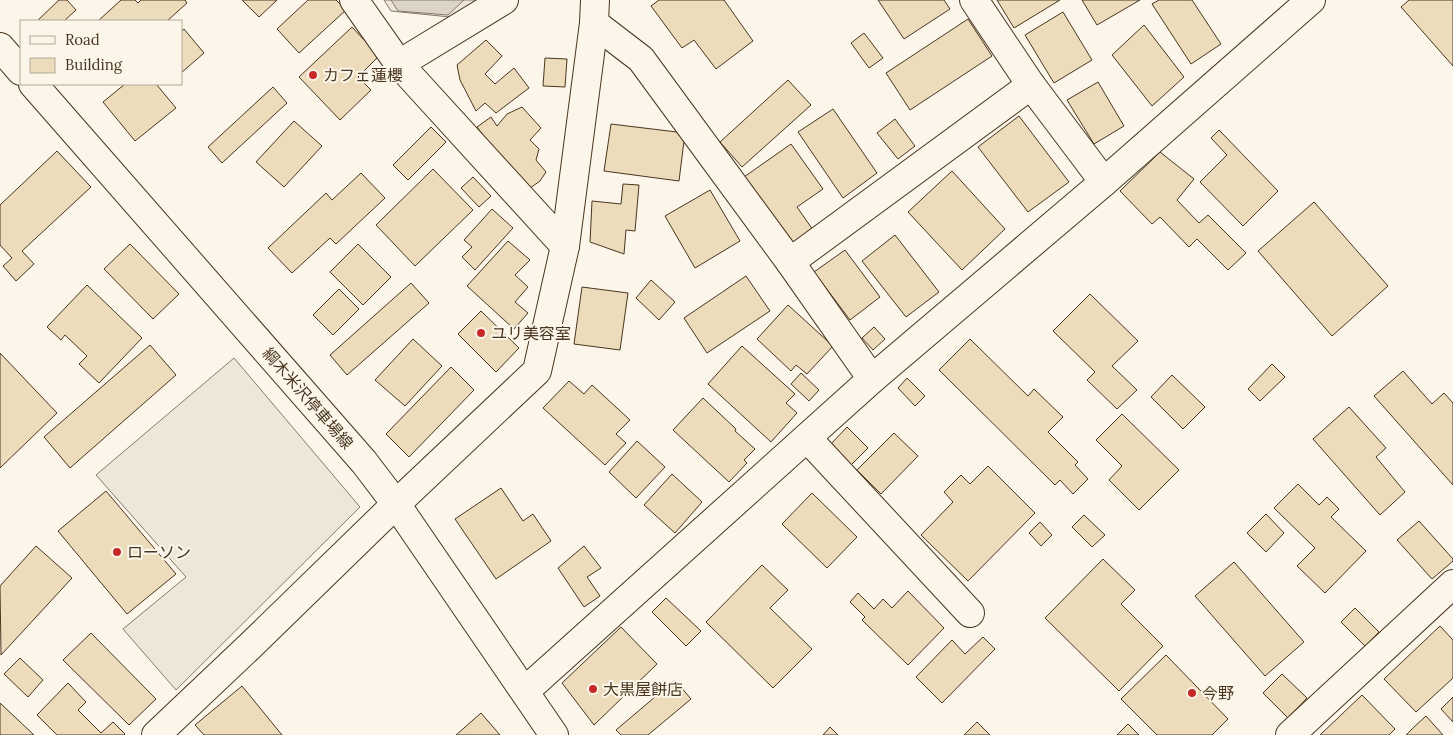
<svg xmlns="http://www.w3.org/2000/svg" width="1453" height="735" font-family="Lora,'Noto Sans JP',serif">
<rect width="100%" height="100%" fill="#fbf6e9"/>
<path fill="#ede6d9" stroke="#887966" d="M384,0H477L450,17L391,11Z"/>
<path fill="#ede7d9" stroke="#887966" d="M234,358L360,507L176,690L123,629L186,577L96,475Z"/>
<path fill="#dcd4c6" stroke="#887966" d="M391,0H464L448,15L398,11Z"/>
<g fill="#ecdcbc" stroke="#4a3520">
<path d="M59,0H67L76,10L64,21H37Z"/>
<path d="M121,0H135L138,3L141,0H185L187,3L167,21H98Z"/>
<path d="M242,0H277L259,17Z"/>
<path d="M308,0H336L346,10L299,53L277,29Z"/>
<path d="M659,0H724L753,41L716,69L694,40L682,48L651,6Z"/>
<path d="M878,0H944L950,9L904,39Z"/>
<path d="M997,0H1060L1014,28Z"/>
<path d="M1082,0H1140L1097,25Z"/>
<path d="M1159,0H1192L1221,44L1191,64L1152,4Z"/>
<path d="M1409,0H1453V66L1401,7Z"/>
<path d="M1063,12L1092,60L1054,83L1025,35Z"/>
<path d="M968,19L992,56L910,110L886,73Z"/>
<path d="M1144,25L1184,77L1152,106L1112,55Z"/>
<path d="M352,27L379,56L358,77L371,90L340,120L299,77Z"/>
<path d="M184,29L204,53L181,73V32Z"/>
<path d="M864,33L883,58L869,68L851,43Z"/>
<path d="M486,40L502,56L485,74L495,84L514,68L529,88L496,113L485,103L476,111L460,80L457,65Z"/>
<path d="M545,58L567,59L565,87L543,86Z"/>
<path d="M788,80L811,105L742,167L720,142Z"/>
<path d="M1098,82L1124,126L1094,144L1067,100Z"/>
<path d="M125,84H156L176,108L135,141L103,102Z"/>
<path d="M273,87L287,103L222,163L208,147Z"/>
<path d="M522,107L541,128L530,140L539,149L536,160L546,172L540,181L526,191L477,127L491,117L497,126L507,114Z"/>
<path d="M833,109L877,173L843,198L798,132Z"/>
<path d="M1019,116L1069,182L1028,212L978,147Z"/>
<path d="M895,119L915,146L898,159L877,133Z"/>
<path d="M294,121L322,146L284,187L256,162Z"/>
<path d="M611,124L685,133L679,181L604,171Z"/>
<path d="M431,127L446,142L408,180L393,165Z"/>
<path d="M1219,130L1278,191L1243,226L1200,182L1227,155L1211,138Z"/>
<path d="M791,144L823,189L797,207L813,230L792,245L744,177Z"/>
<path d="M57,151L91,187L22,251L34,264L16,281L3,266L12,258L0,245V205Z"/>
<path d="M1160,152L1194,179L1177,200L1199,223L1208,215L1246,253L1228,270L1197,239L1189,247L1160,217L1152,224L1120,191Z"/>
<path d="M433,169L473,210L415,266L376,225Z"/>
<path d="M952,171L1005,229L962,270L908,212Z"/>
<path d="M361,173L385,198L336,244L330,238L292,273L268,248L326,193L332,200Z"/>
<path d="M473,177L491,196L479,207L461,188Z"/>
<path d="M623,184L639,185L635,231L626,230L624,254L590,242L592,201L621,204Z"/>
<path d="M710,190L740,241L695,268L665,216Z"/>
<path d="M1314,202L1388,286L1332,336L1258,251Z"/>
<path d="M492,209L513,228L475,270L462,257L472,247L464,240Z"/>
<path d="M895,235L939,292L906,317L862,261Z"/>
<path d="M508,241L530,260L515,275L528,287L515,302L528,313L514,329L467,286Z"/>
<path d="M130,244L179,294L153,319L104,269Z"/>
<path d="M358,244L391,277L363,305L330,272Z"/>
<path d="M845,250L880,297L850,320L814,272Z"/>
<path d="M746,276L770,311L707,353L684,318Z"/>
<path d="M651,280L675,302L659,320L636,298Z"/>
<path d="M411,283L429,303L347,375L330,355Z"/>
<path d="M87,285L142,338L99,383L79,364L87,356L65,335L61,340L47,327Z"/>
<path d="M582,287L628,293L620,350L574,344Z"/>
<path d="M339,289L359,309L333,335L313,315Z"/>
<path d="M1090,294L1138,341L1112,366L1137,390L1117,409L1087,380L1095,372L1053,331Z"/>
<path d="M788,305L833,346L807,374L796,365L791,371L757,339Z"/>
<path d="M481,311L519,348L496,372L458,334Z"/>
<path d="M874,327L885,339L873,350L862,338Z"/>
<path d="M413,339L442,366L405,406L375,380Z"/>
<path d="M970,339L1028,396L1034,389L1063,417L1048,432L1078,462L1075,465L1088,479L1073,494L1060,480L1055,485L939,370Z"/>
<path d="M150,345L176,375L70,468L44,437Z"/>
<path d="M742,346L795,394L786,403L797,413L771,442L708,384Z"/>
<path d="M0,353L57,413L0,468Z"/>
<path d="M1272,364L1285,377L1260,401L1248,389Z"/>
<path d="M451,367L474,390L409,457L386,434Z"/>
<path d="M1403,371L1432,404L1444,393L1453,403V485L1374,396Z"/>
<path d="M801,373L819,390L809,401L791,384Z"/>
<path d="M1172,375L1205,407L1183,429L1151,397Z"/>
<path d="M907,378L925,396L915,406L898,388Z"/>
<path d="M569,381L584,394L592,385L630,420L616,434L626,443L605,465L543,408Z"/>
<path d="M703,398L736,429L735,431L755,449L744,460L747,463L729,482L673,430Z"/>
<path d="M1349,407L1386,448L1376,457L1405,492L1380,515L1313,439Z"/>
<path d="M1122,414L1179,470L1139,510L1109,480L1122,466L1096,440Z"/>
<path d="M847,427L868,448L849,467L828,447Z"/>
<path d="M894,433L918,456L881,494L857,470Z"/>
<path d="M637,441L665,467L636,498L609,472Z"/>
<path d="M988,466L1035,513L968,581L921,535L953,502L944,492L961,475L970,484Z"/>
<path d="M672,474L702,502L675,533L644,505Z"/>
<path d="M1298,484L1319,505L1327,497L1339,509L1331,517L1366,551L1325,593L1297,566L1315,548L1274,508Z"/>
<path d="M501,488L523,521L533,514L551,541L496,579L455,519Z"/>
<path d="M106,491L176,574L127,614L58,531Z"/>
<path d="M812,493L857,537L827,568L782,524Z"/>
<path d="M1266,514L1284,533L1266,552L1247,533Z"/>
<path d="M1084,515L1105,535L1092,547L1072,527Z"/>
<path d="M1419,521L1453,559V561L1432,579L1397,540Z"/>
<path d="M1040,522L1052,535L1041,546L1029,533Z"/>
<path d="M36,546L72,578L1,655L0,586Z"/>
<path d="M584,546L601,568L587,577L600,596L584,607L558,568Z"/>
<path d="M1103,559L1135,590L1121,604L1163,646L1119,691L1045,618Z"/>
<path d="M1234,562L1304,642L1265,676L1195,596Z"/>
<path d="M762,565L788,590L770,608L812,649L773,688L706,622Z"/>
<path d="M908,591L944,628L908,665L862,620L865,617L850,602L858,593L874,609L883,599L892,608Z"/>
<path d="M666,598L701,631L686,646L652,612Z"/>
<path d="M1355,608L1379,632L1365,646L1341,622Z"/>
<path d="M1440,626L1453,640V678L1416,712L1384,679Z"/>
<path d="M621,627L657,664L594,725L562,683Z"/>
<path d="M91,633L156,699L129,725L63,660Z"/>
<path d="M983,637L995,649L942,703L916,677L952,640L965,654Z"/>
<path d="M1166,655L1228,719L1212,735H1157L1121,699Z"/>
<path d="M20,658L43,680L28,697L4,674Z"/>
<path d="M1282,674L1307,698L1288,718L1263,693Z"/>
<path d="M675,680L691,699L648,735H621L616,730Z"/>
<path d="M68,683L86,702L78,710L101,733L113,722L125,734L124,735H57L37,715Z"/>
<path d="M242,686L282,735H204L195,725Z"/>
<path d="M1362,695L1395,729L1389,735H1320Z"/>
<path d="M1453,697V722L1441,709Z"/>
<path d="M0,703L34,735H0Z"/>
<path d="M481,713L500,735H456Z"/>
<path d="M1426,716L1443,735H1406L1414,727Z"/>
<path d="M977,722L990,735H964Z"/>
<path d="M1128,724L1139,735H1117Z"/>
<path d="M830,727L838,735H823Z"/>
</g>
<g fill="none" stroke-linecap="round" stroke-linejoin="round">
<defs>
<g id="minor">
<path d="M354,0L399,64L504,0"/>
<path d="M974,0L1031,85L1104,182"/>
<path d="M594,23L641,59L790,262L872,379"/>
<path d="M399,64L565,246"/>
<path d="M790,262L1031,85"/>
<path d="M807,438L970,613"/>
<path d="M525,691L872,379L1104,182L1311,0"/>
<path d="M156,735L249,647L396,504L537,371L565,246L594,23L595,0"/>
<path d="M1290,735L1453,584"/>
</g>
<g id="major">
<path d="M0,47L21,71"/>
<path d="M33,84L364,462L396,504L554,735"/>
</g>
</defs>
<use href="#minor" stroke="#4a3520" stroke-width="30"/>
<use href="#major" stroke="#4a3520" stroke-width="30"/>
<use href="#minor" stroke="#fbf6e9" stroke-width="28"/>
<use href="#major" stroke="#fbf6e9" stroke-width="28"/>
</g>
<g fill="#c62828" stroke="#fbf6e9" stroke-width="2">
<circle cx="313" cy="75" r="5"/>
<circle cx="481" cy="333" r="5"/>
<circle cx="117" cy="552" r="5"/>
<circle cx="593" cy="689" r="5"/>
<circle cx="1192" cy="693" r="5"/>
</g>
<g text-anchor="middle" stroke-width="4" stroke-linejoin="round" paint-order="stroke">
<g font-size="16" fill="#4a3520" stroke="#fbf6e9" text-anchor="start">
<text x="323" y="81">カフェ蓮櫻</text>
<text x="491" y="339">ユリ美容室</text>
<text x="127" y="558">ローソン</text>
<text x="603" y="695">大黒屋餅店</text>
<text x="1202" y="699">今野</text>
</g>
<g font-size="16" fill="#4a3520" stroke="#fbf6e9">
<text transform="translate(308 398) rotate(49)" y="6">綱木米沢停車場線</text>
</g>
</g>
<rect x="20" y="20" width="162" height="65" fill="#fbf6e9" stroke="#b4a999"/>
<rect x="30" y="36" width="25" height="8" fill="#fbf6e9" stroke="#b4a999"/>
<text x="65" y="45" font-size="15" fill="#4a3520">Road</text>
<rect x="30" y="58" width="25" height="15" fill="#ecdcbc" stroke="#b4a999"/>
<text x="65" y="70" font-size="15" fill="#4a3520">Building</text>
</svg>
